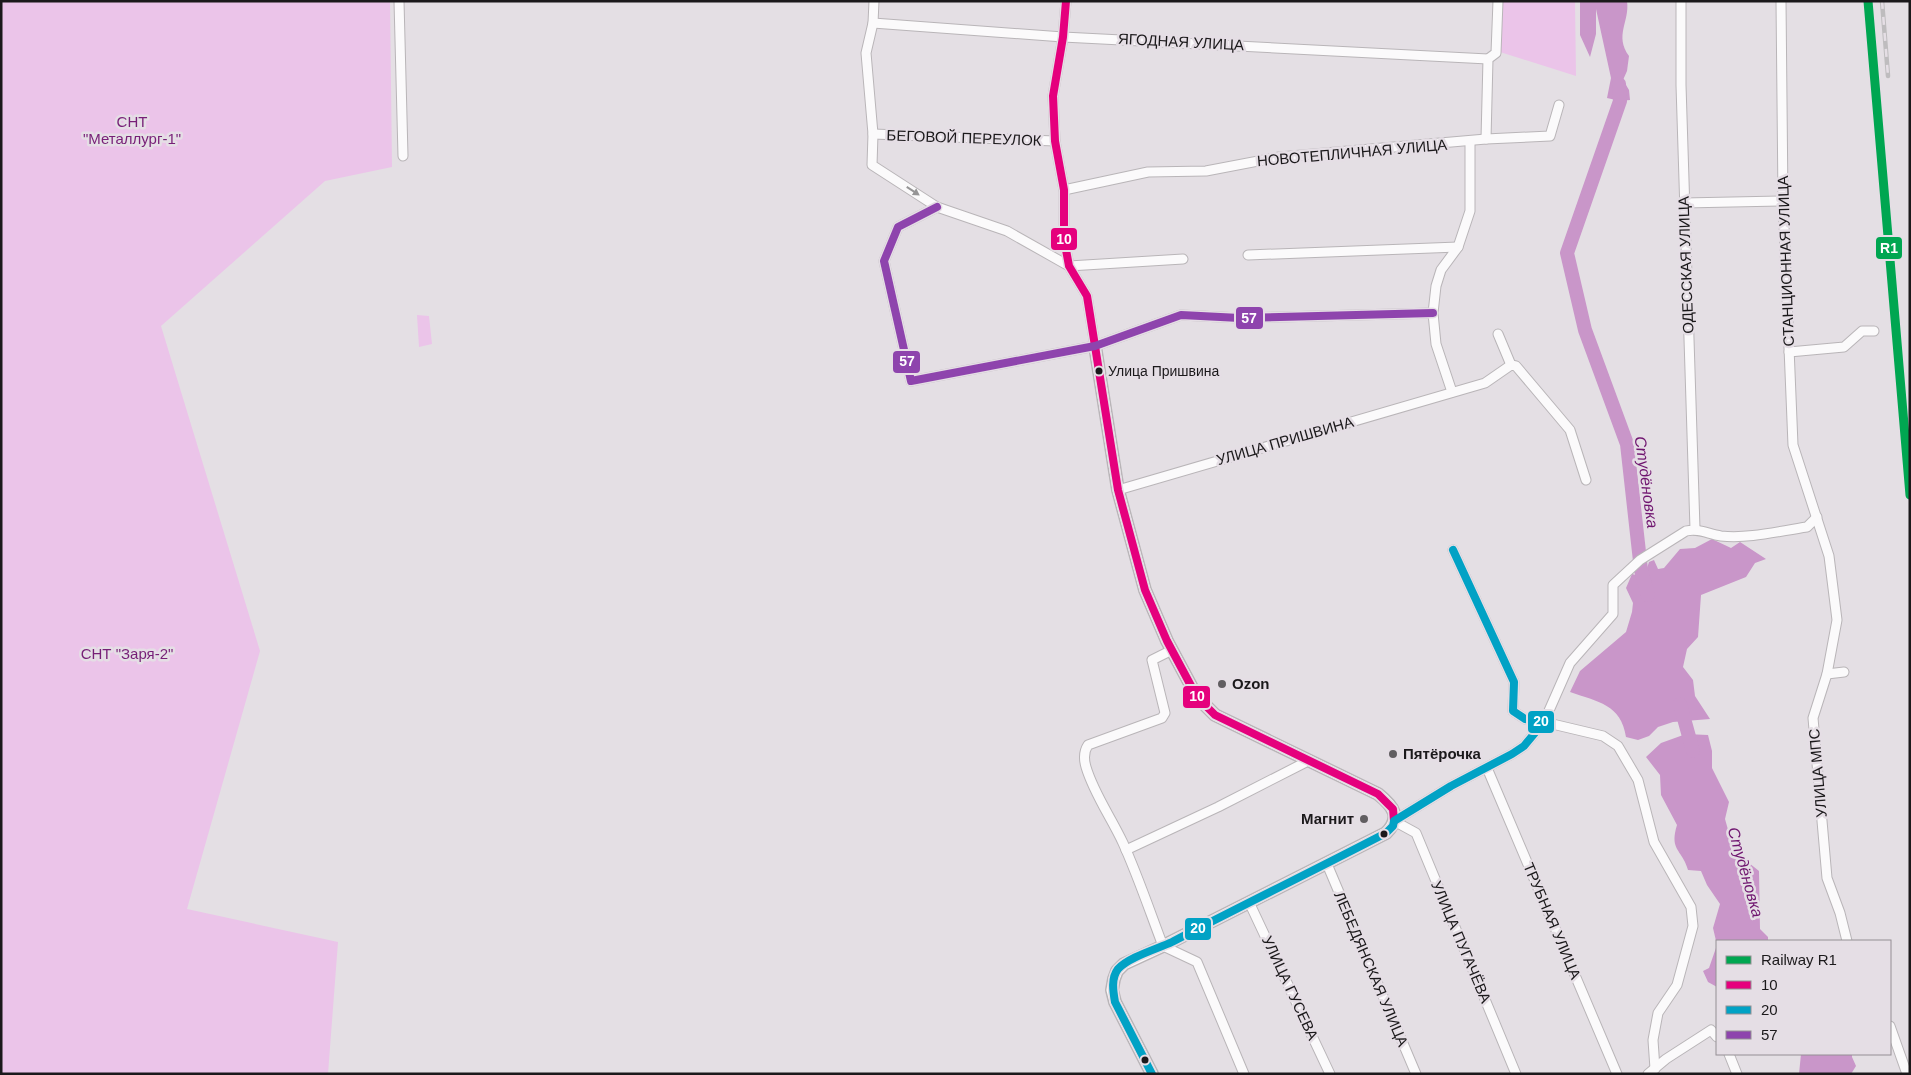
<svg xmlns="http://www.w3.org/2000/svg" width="1911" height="1075" font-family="Arial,sans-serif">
<rect width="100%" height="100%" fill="#e4dfe4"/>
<g fill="#ebc4e9">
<path d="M1,1H390L392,167L325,181L161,326L260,651L187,909L338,942L328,1074H1Z"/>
<path d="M1500,1H1575L1576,76L1500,52Z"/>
<path d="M417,315L429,316L432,344L419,347Z"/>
</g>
<g fill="#c996c9">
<path d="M1580,1H1627C1630,22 1614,35 1629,56L1627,71L1623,80L1629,90L1630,100L1620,101L1607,98L1611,78L1596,9V34L1590,57L1580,35Z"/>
<path d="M1712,539L1731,548L1740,542L1766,559L1755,563L1746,577L1701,595L1698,637L1687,649L1683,667L1693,680L1695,696L1710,719L1673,722L1658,727L1649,736L1638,740L1626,737C1621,704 1598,702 1570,692L1580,671L1626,632L1632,612L1633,603L1626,588L1632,574L1644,577L1649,562L1654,560L1658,569L1664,568L1680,549L1695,548Z"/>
<path d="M1686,734L1708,735L1712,751V768L1729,802L1725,819L1734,851L1759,871L1760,929L1768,937V941H1717V987L1708,982L1703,971L1709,968L1717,945L1713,928L1720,904L1707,885L1701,871L1688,870C1682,849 1669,851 1677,825L1661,795L1660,775L1646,757L1661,743Z"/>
<path d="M1801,1054H1852V1057L1856,1066L1851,1074H1799Z"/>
</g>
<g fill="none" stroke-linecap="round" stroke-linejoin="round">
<g stroke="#c996c9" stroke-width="14">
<path d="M1619,84L1620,101L1567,253L1585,330L1627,444L1641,570L1648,595"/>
<path d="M1680,704L1693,751"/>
</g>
<defs>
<g id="minor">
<path d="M399,1L403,156"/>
<path d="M874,1L873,23L866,53L873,134L872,165L937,207L1007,231L1069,266L1183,259"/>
<path d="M1066,1L1063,37L1053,96L1055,141L1064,190V239L1069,266L1087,296L1095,346"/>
<path d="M1681,1V85L1695,529"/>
<path d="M1781,1L1783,201L1793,445L1829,556L1837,620L1827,674L1813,718L1827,878L1840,913L1847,941"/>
<path d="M873,23L1063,37L1488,59"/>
<path d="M873,134L1055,141"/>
<path d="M1486,139L1488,59L1496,53L1498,1"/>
<path d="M1064,190L1148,172L1206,171L1279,157L1486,139L1550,136L1559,105"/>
<path d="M1684,203L1783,201"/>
<path d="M937,207L898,227L884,261L911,381L1095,346L1181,315L1240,318L1433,313"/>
<path d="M1248,255L1458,247"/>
<path d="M1498,334L1511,365"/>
<path d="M1789,352L1844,347L1862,331H1874"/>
<path d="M1452,392L1436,344L1433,313L1436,286L1441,270L1458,247L1470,211V142"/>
<path d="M1118,490L1485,383L1511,365L1516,366L1570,430L1586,480"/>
<path d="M1453,550L1514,682L1513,711L1525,719L1544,722L1524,746L1512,754L1451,786L1394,821L1416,833L1516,1074"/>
<path d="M1172,650L1152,660L1165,713L1162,718L1088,745C1084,751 1084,760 1086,767C1094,794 1111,817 1123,843C1138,876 1150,912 1163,946L1197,962L1244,1074"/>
<path d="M1827,674L1844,672"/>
<path d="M1487,768L1617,1074"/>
<path d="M1126,850L1218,807L1310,760"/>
<path d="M1327,864L1416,1074"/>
<path d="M1249,902L1330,1074"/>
<path d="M1890,1026L1907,1074"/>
<path d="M1729,1054L1737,1074"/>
<path d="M1655,1069L1653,1040L1658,1013L1677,985L1693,926L1691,907L1654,842L1638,780L1618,746L1603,736L1544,722L1570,663L1613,614V585L1640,560L1686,531C1699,528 1708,534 1721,536C1749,539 1779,531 1807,527L1817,517"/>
<path d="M1648,1074L1666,1059L1711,1030L1717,1037"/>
</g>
<path id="tertiary" d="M1095,346L1118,490L1145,590L1167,641L1197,697L1215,715L1378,794C1393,806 1402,817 1386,833L1163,946L1124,964L1117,971L1114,979L1112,990L1115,1002L1152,1074"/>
</defs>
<use href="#minor" stroke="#b9b5b8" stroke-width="11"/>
<use href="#tertiary" stroke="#b9b5b8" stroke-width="14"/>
<use href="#minor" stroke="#fbfafb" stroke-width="9"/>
<use href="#tertiary" stroke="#fbfafb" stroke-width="11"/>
<defs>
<g id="rail">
<path d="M1868,1L1910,495"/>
<path d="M1882,1L1888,76"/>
</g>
</defs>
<use href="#rail" stroke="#bebcbe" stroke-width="4.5"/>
<use href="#rail" stroke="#e5dee5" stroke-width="2.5" stroke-dasharray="8" stroke-linecap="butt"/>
<defs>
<path id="bus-1" d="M1066,1L1063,37L1053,96L1055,141L1064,190V239L1069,266L1087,296L1118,490L1145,590L1167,641L1197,697L1215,715L1378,794L1393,809L1394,821"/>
<path id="bus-2" d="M1152,1074L1115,1002C1113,991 1111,978 1118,969C1129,957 1157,949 1172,942C1243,905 1315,870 1386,833L1393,826L1394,821L1451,786L1512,754L1524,746L1544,722L1525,719L1513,711L1514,682L1453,550"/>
<path id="bus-3" d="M937,207L898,227L884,261L911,381L1095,346L1181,315L1240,318L1433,313"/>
</defs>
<use href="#bus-1" stroke="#e5dee5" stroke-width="11"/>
<use href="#bus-2" stroke="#e5dee5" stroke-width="11"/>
<use href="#bus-3" stroke="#e5dee5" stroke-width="11"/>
<use href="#bus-1" stroke="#e5007d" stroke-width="8"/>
<use href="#bus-2" stroke="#01a2c5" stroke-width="8"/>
<use href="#bus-3" stroke="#8e44ad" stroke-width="8"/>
<defs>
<path id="rail-1" d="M1868,1L1910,495"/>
</defs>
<use href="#rail-1" stroke="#e5dee5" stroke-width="12"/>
<use href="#rail-1" stroke="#00a651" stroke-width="9"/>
</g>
<defs><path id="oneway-solid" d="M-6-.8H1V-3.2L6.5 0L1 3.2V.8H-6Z" transform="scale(1.25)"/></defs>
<use fill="#969596" href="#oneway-solid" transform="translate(913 191) rotate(33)"/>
<g fill="#1b191b" stroke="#e5dee5" stroke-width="2">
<circle cx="1099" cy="371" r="4.5"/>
<circle cx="1384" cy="834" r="4.5"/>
<circle cx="1145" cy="1060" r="4.5"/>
</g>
<g fill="#615e61" stroke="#e5dee5" stroke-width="2">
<circle cx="1222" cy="684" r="5"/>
<circle cx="1393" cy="754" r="5"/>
<circle cx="1364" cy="819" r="5"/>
</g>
<g text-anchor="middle" stroke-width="5" stroke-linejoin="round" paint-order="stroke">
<g font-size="14" fill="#1b191b" stroke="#e5dee5" text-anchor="start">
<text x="1108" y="376">Улица Пришвина</text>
</g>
<g font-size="15" fill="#1b191b" stroke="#e5dee5">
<text transform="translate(1181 42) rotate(3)" y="5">ЯГОДНАЯ УЛИЦА</text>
<text transform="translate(964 138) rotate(2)" y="5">БЕГОВОЙ ПЕРЕУЛОК</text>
<text transform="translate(1352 153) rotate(-5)" y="5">НОВОТЕПЛИЧНАЯ УЛИЦА</text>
<text transform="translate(1786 261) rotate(-92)" y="5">СТАНЦИОННАЯ УЛИЦА</text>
<text transform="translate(1686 265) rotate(-92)" y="5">ОДЕССКАЯ УЛИЦА</text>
<text transform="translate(1285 441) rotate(-16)" y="5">УЛИЦА ПРИШВИНА</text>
<text transform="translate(1818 773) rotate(-95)" y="5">УЛИЦА МПС</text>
<text transform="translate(1552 921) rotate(67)" y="5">ТРУБНАЯ УЛИЦА</text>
<text transform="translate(1461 942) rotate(67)" y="5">УЛИЦА ПУГАЧЁВА</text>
<text transform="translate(1371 969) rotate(67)" y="5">ЛЕБЕДЯНСКАЯ УЛИЦА</text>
<text transform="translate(1290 988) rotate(65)" y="5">УЛИЦА ГУСЕВА</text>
</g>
<g font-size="15" fill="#771f77" stroke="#e5dee5">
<text x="132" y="127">СНТ<tspan x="132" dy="17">"Металлург-1"</tspan></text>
<text x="127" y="659">СНТ "Заря-2"</text>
</g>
<g font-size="15" font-weight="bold" fill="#1b191b" stroke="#e5dee5" text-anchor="start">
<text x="1232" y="689">Ozon</text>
<text x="1403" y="759">Пятёрочка</text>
<text x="1354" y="824" text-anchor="end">Магнит</text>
</g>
<g font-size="16" font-style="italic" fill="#6f156f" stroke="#e5dee5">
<text transform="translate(1647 482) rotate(82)" y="6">Студёновка</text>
<text transform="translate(1746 872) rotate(74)" y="6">Студёновка</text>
</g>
</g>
<g stroke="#e5dee5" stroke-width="2">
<rect x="1050" y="227" width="28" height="24" rx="5" fill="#e5007d"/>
<rect x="1875" y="236" width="28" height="24" rx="5" fill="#00a651"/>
<rect x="1235" y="306" width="29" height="24" rx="5" fill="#8e44ad"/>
<rect x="892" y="350" width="29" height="24" rx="5" fill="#8e44ad"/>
<rect x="1182" y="685" width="29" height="24" rx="5" fill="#e5007d"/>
<rect x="1527" y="710" width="28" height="24" rx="5" fill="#01a2c5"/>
<rect x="1184" y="917" width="28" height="24" rx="5" fill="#01a2c5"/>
</g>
<g font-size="14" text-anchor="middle" font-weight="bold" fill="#fff">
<text x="1064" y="244">10</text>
<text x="1889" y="253">R1</text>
<text x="1249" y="323">57</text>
<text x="907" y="366">57</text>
<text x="1197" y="701">10</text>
<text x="1541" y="726">20</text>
<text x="1198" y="933">20</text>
</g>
<rect width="1911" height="1075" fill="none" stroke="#1b191b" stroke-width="5"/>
<rect x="1716" y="940" width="175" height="115" fill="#e5dee5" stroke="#948f94"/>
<rect x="1726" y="956" width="25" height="8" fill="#00a651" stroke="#948f94"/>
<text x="1761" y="965" font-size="15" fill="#1b191b">Railway R1</text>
<rect x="1726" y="981" width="25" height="8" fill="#e5007d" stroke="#948f94"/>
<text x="1761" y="990" font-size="15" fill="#1b191b">10</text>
<rect x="1726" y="1006" width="25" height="8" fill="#01a2c5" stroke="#948f94"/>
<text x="1761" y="1015" font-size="15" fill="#1b191b">20</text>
<rect x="1726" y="1031" width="25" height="8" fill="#8e44ad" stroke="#948f94"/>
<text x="1761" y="1040" font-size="15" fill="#1b191b">57</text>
</svg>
